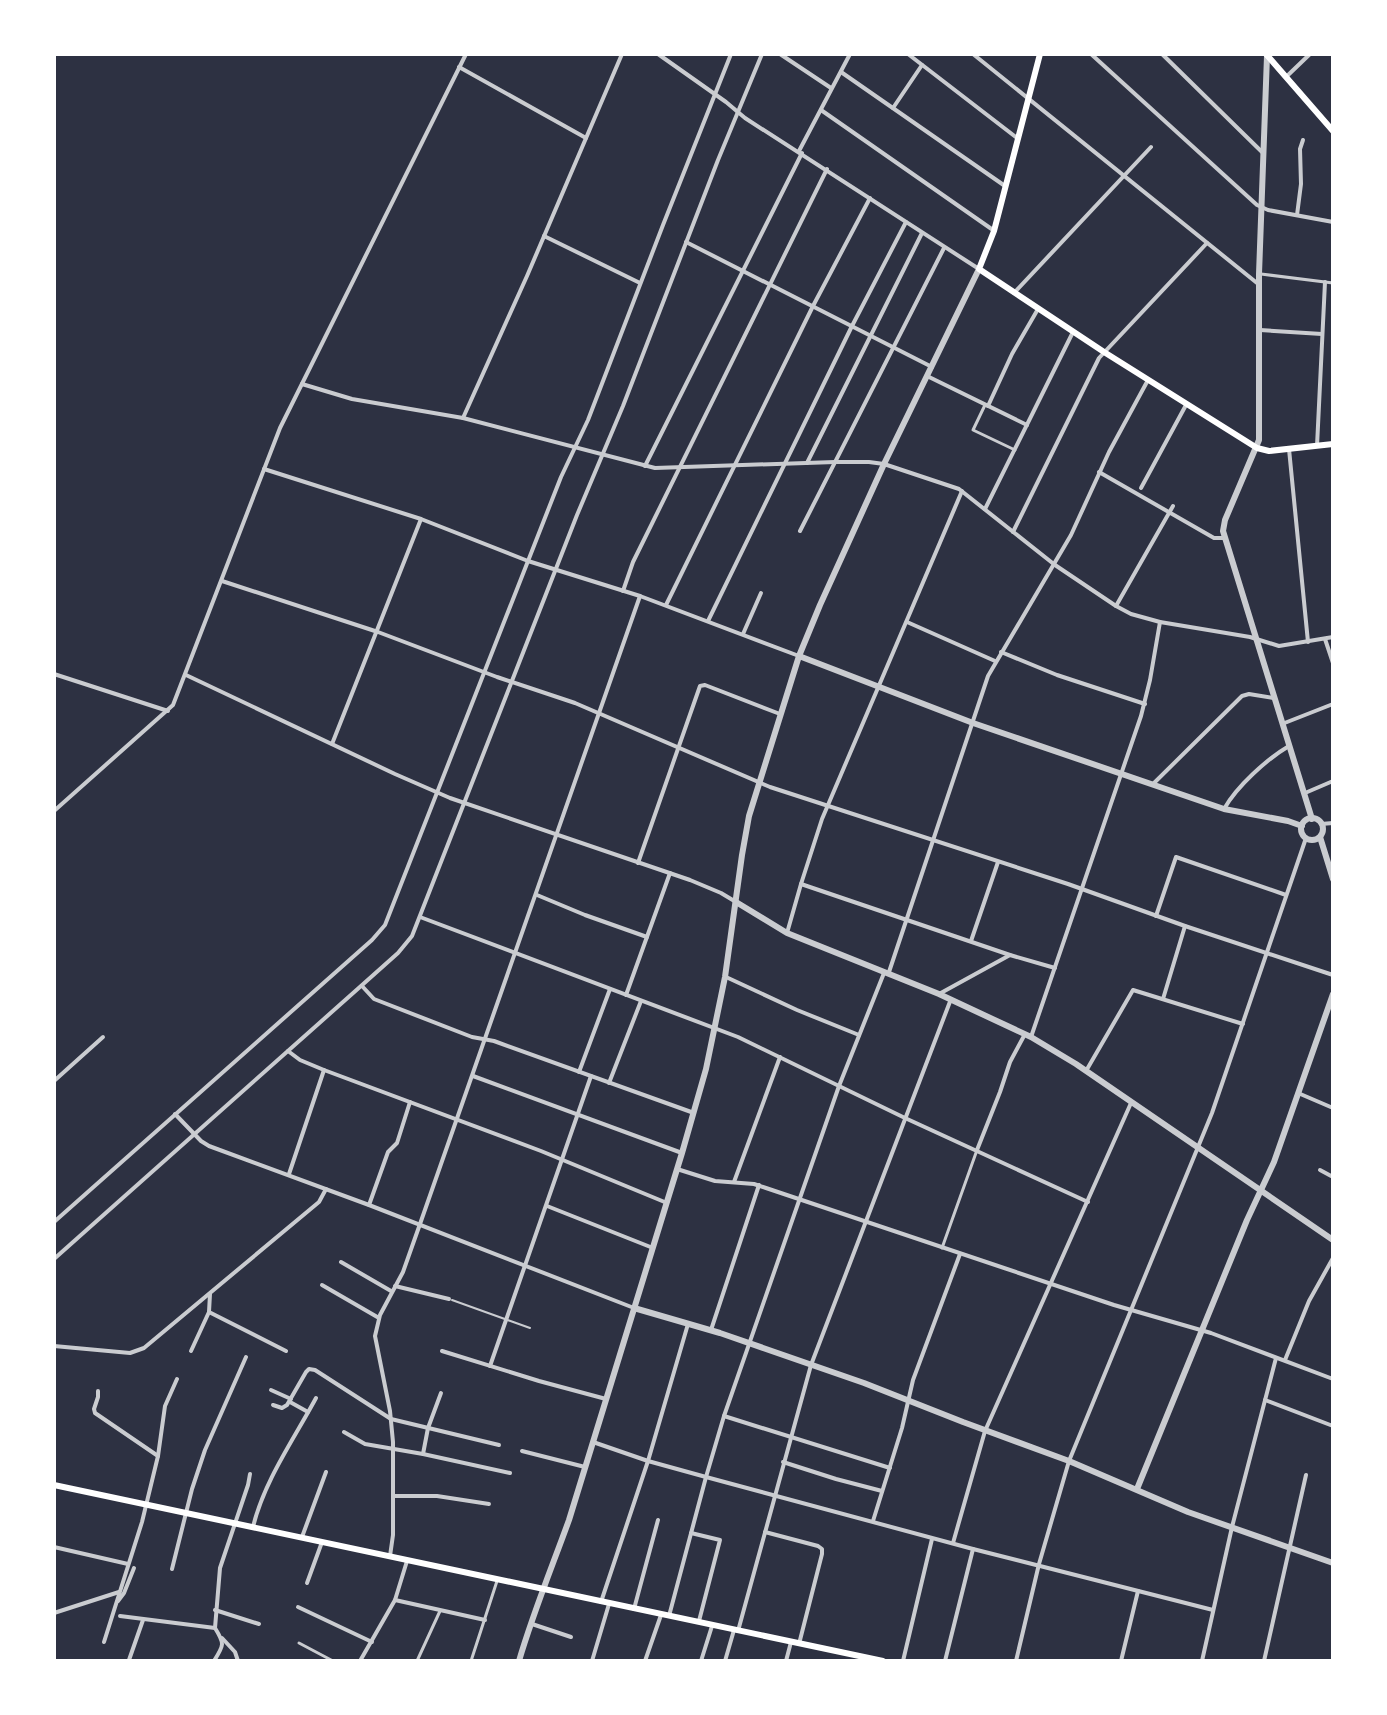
<svg xmlns="http://www.w3.org/2000/svg" width="1387" height="1715" font-family="Rubik,sans-serif">
<rect width="100%" height="100%" fill="#2d3142"/>
<g fill="none" stroke-linecap="round" stroke-linejoin="round">
<path stroke="#caccd0" stroke-width="2" d="M452,1300L530,1328"/>
<g stroke="#caccd0" stroke-width="3">
<path d="M1261,274L1333,283"/>
<path d="M985,405L973,430L1015,450"/>
<path d="M942,1248L977,1150"/>
<path d="M299,1643L333,1661"/>
<path d="M417,1661L440,1611"/>
<path d="M471,1661L497,1581"/>
</g>
<g stroke="#caccd0" stroke-width="4">
<path d="M658,54L726,102L745,118L979,269"/>
<path d="M780,54L831,88"/>
<path d="M908,54L1017,138"/>
<path d="M973,54L1257,283"/>
<path d="M1091,54L1257,205L1268,210L1333,222"/>
<path d="M1162,54L1263,153"/>
<path d="M459,67L586,138"/>
<path d="M841,72L1005,186"/>
<path d="M1286,77L1310,54"/>
<path d="M893,108L922,65"/>
<path d="M821,110L993,230"/>
<path d="M799,151L850,54"/>
<path d="M1297,215L1301,184L1300,149L1303,140"/>
<path d="M544,236L640,283"/>
<path d="M686,242L932,367"/>
<path d="M1014,293L1151,147"/>
<path d="M1260,330L1322,334"/>
<path d="M927,376L1027,425"/>
<path d="M302,384L352,399L463,418L655,468L835,462H869L884,464L959,489L1055,565L1116,606L1131,614L1160,622L1250,637L1279,646L1333,637"/>
<path d="M988,406L1012,354L1038,309"/>
<path d="M463,418L527,276L622,54"/>
<path d="M1317,446L1325,282"/>
<path d="M1289,449L1308,642"/>
<path d="M807,463L922,233"/>
<path d="M645,466L802,153"/>
<path d="M264,469L421,519L528,561L640,596L799,656"/>
<path d="M1099,472L1214,538H1224"/>
<path d="M1141,488L1186,405"/>
<path d="M985,509L1073,332"/>
<path d="M800,531L944,248"/>
<path d="M1013,532L1099,358L1207,243"/>
<path d="M222,581L378,632L497,677L575,703L770,787L1068,884L1185,926L1333,975"/>
<path d="M623,591L633,562L827,169"/>
<path d="M666,605L813,306L870,198"/>
<path d="M1116,606L1173,506"/>
<path d="M708,621L852,326L906,222"/>
<path d="M907,622L995,661"/>
<path d="M743,634L761,593"/>
<path d="M1325,639L1333,663"/>
<path d="M1001,652L1057,675L1145,704"/>
<path d="M54,674L168,711"/>
<path d="M186,675L395,774L450,798L690,880L721,893L736,902"/>
<path d="M1282,724L1333,704"/>
<path d="M332,744L421,519"/>
<path d="M1153,784L1242,696L1249,694L1274,698"/>
<path d="M1305,793L1333,781"/>
<path d="M1224,809C1237,786 1267,759 1289,746"/>
<path d="M54,811L173,705L280,428L466,54"/>
<path d="M1321,824L1333,823"/>
<path d="M638,863L700,686L705,685L780,714"/>
<path d="M801,884L1010,955L1055,968"/>
<path d="M537,895L585,915L647,937"/>
<path d="M1156,916L1176,857L1286,895"/>
<path d="M420,917L738,1037L905,1118L1088,1202"/>
<path d="M787,933L801,884L822,819L962,491"/>
<path d="M971,941L998,862"/>
<path d="M889,972L988,676L1071,535L1109,452L1148,380"/>
<path d="M726,977L797,1010L859,1035"/>
<path d="M362,986L374,999L472,1037L494,1041L694,1113"/>
<path d="M939,994L1010,955"/>
<path d="M626,995L670,873"/>
<path d="M1163,999L1185,926"/>
<path d="M1031,1037L1141,716L1150,680L1160,622"/>
<path d="M288,1051L300,1060L324,1070L541,1151L667,1203"/>
<path d="M1086,1071L1133,990L1243,1024"/>
<path d="M579,1072L610,989"/>
<path d="M473,1076L682,1153"/>
<path d="M54,1081L103,1037"/>
<path d="M609,1083L641,1001"/>
<path d="M1298,1093L1333,1108"/>
<path d="M175,1114L201,1141L209,1146L369,1205L634,1308"/>
<path d="M977,1150L1000,1092L1010,1062L1025,1034"/>
<path d="M677,1169L715,1181L754,1184L766,1188L1114,1305L1211,1333L1333,1379"/>
<path d="M1320,1170L1333,1177"/>
<path d="M289,1174L324,1070"/>
<path d="M734,1182L780,1057"/>
<path d="M369,1205L388,1152L397,1143L410,1102"/>
<path d="M547,1206L653,1248"/>
<path d="M54,1222L372,940L385,925L561,477L588,420L663,225L731,54"/>
<path d="M54,1259L361,986L398,953L412,936L577,515L623,406L718,160L762,54"/>
<path d="M341,1262L391,1291"/>
<path d="M322,1285L379,1318"/>
<path d="M395,1286L449,1299"/>
<path d="M210,1294L209,1312L286,1351"/>
<path d="M711,1330L759,1185"/>
<path d="M54,1346L130,1353L144,1348L319,1202L326,1189"/>
<path d="M191,1351L209,1312"/>
<path d="M442,1351L539,1381L606,1399"/>
<path d="M1285,1360L1309,1301L1333,1258"/>
<path d="M490,1366L591,1076"/>
<path d="M271,1390L291,1399"/>
<path d="M98,1391V1397L94,1409L95,1413L158,1456"/>
<path d="M1265,1400L1333,1426"/>
<path d="M290,1402L308,1412"/>
<path d="M273,1405L282,1408L287,1405L306,1372L309,1369L315,1370L391,1419L499,1445"/>
<path d="M724,1416L890,1468"/>
<path d="M344,1432L365,1444L423,1454L510,1473"/>
<path d="M593,1442L648,1461L706,1477L973,1549L1213,1610"/>
<path d="M522,1451L585,1467"/>
<path d="M423,1454L428,1428L441,1393"/>
<path d="M783,1462L836,1479L882,1491"/>
<path d="M393,1496H437L489,1504"/>
<path d="M873,1521L902,1428L913,1380L960,1254"/>
<path d="M253,1527C264,1481 294,1439 316,1398"/>
<path d="M765,1532L818,1546L822,1549V1554L799,1644"/>
<path d="M691,1533L720,1540L699,1621"/>
<path d="M302,1537L326,1472"/>
<path d="M953,1543L985,1431L1131,1103"/>
<path d="M54,1547L128,1564"/>
<path d="M390,1556L393,1535V1442L390,1411L375,1336L380,1315L403,1272L420,1224L640,596"/>
<path d="M172,1569L192,1489L205,1450L246,1357"/>
<path d="M307,1583L322,1542"/>
<path d="M395,1600L485,1620"/>
<path d="M118,1601L124,1593L134,1568"/>
<path d="M601,1602L648,1461L688,1324"/>
<path d="M298,1607L372,1642"/>
<path d="M634,1609L658,1520"/>
<path d="M215,1610L259,1624"/>
<path d="M54,1613L119,1592"/>
<path d="M120,1616L215,1628C225,1644 224,1645 214,1661"/>
<path d="M669,1616L706,1477L724,1416L839,1086L884,973"/>
<path d="M532,1624L571,1637"/>
<path d="M215,1628L220,1568L248,1485L250,1474"/>
<path d="M738,1631L811,1365L951,999"/>
<path d="M222,1638L235,1652L238,1661"/>
<path d="M104,1642L142,1522L158,1456L165,1406L177,1379"/>
<path d="M129,1660L143,1620"/>
<path d="M360,1661L395,1600L407,1561"/>
<path d="M592,1661L609,1604"/>
<path d="M645,1661L661,1615"/>
<path d="M701,1661L712,1626"/>
<path d="M725,1661L734,1630"/>
<path d="M786,1661L791,1642"/>
<path d="M903,1661L932,1539"/>
<path d="M945,1661L973,1549"/>
<path d="M1016,1661L1039,1564L1069,1461L1212,1113L1306,838"/>
<path d="M1121,1661L1138,1591"/>
<path d="M1202,1661L1232,1527L1276,1358"/>
<path d="M1264,1661L1306,1475"/>
</g>
<g stroke="#caccd0" stroke-width="6">
<path d="M1267,56L1259,274V440L1225,520L1223,531L1312,819"/>
<path d="M799,656L973,723L1224,809L1288,821L1302,826"/>
<circle cx="1312" cy="829" r="11"/>
<path d="M1320,837L1333,879"/>
<path d="M736,902L787,933L939,994L1031,1037L1076,1064L1333,1240"/>
<path d="M634,1308L720,1333L864,1383L963,1422L1069,1461L1188,1512L1333,1563"/>
<path d="M1137,1489L1247,1220L1274,1162L1333,994"/>
<path d="M519,1661C533,1613 552,1567 569,1520L682,1153L706,1069L725,977L742,855L749,816L799,656L820,605L884,464L979,269"/>
</g>
<g stroke="#fff" stroke-width="6">
<path d="M1040,54L994,231L979,269L1104,352L1257,448L1269,451L1333,444"/>
<path d="M1266,54L1333,131"/>
<path d="M54,1485L883,1661"/>
</g>
</g>
<rect width="1387" height="1715" fill="none" stroke="#ffffff" stroke-width="112"/>
</svg>
